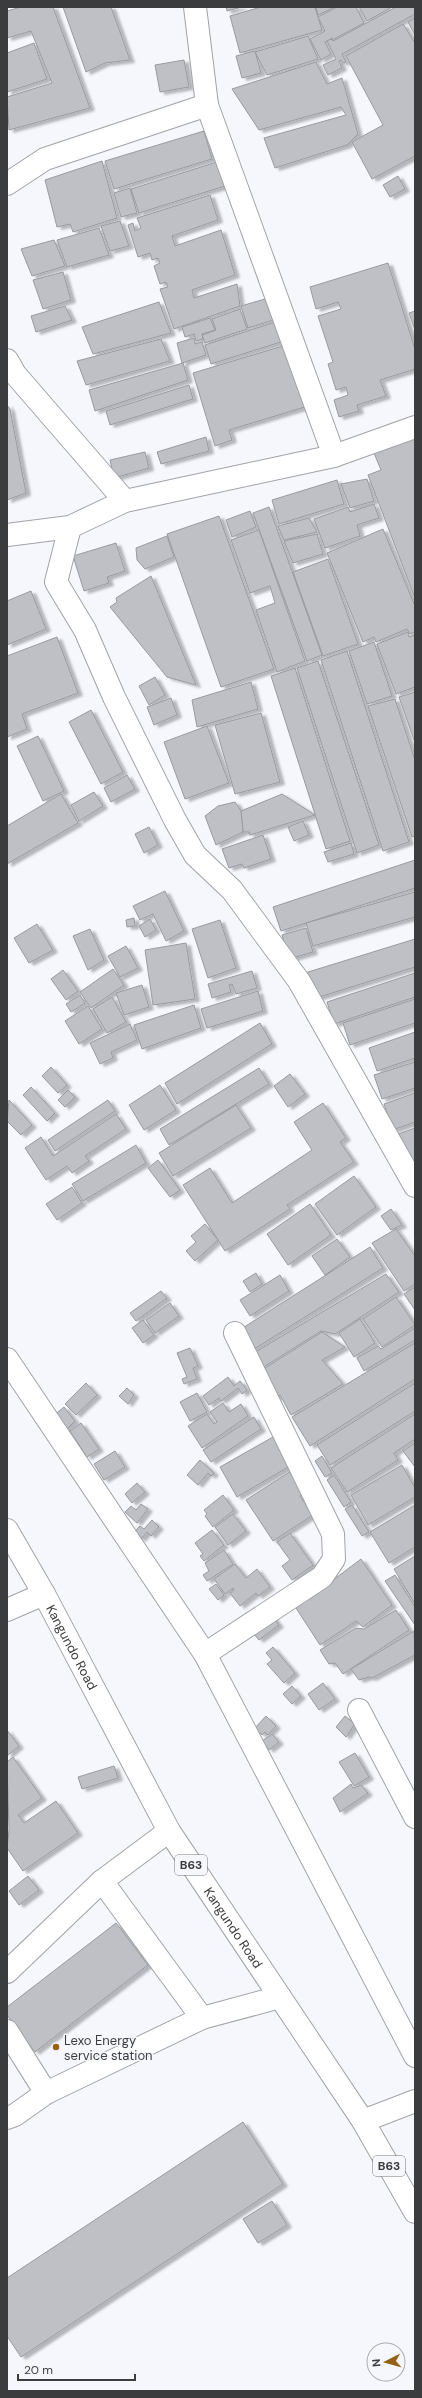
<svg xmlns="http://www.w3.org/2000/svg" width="422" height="2398" font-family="'DM Sans',sans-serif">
<defs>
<filter id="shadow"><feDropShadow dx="4.5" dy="2.5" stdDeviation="1" flood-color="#0004"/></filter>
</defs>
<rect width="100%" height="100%" fill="#f5f7fd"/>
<g fill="#bec0c6" stroke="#989a9f" filter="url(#shadow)">
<path d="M21,7H53L90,108L9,130L7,97L52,83L31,31L7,38V11Z"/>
<path d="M63,7H111L130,60L105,63L86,72Z"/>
<path d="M226,7H242L227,11Z"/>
<path d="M261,7H315L322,30L240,53L230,16Z"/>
<path d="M316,7H335L318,15Z"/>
<path d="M337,7H356L364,23L332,40V38L325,42L331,54L321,60L310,39L325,31L318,17Z"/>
<path d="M359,7H392L367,21Z"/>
<path d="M396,7H415V14L342,54L346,62L343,63L341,60L339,61L342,68L328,75L323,65L336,59L327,41L331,39L333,41Z"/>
<path d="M415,18V35L408,22Z"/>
<path d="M403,24L415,43V156L372,179L352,142L383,125L346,56Z"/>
<path d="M308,36L318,59L267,75L255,52Z"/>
<path d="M34,43L47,79L7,92V53Z"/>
<path d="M255,51L261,73L242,78L236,56Z"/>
<path d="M184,60L189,87L160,92L155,65Z"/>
<path d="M316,62L327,84L342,78L358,134L347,145L275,168L264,138L346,115L341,107L259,130L232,89Z"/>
<path d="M204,131L212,159L114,189L105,161Z"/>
<path d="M102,161L117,218L73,232L70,224L57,227L45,180Z"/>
<path d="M217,162L225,186L139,213L131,189Z"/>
<path d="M398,176L405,189L390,197L383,185Z"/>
<path d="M130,188L137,213L121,217L114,193Z"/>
<path d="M210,195L218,220L172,236L175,246L221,230L235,275L192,290L194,298L237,284L240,306L174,329L160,289L168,287L166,282L160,284L154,266L160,263L158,258L152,260L150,253L138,257L128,225L133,223L135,231L141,228L137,218Z"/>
<path d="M120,221L129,246L110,251L101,226Z"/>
<path d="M99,228L109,255L67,267L57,240Z"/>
<path d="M54,240L65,266L32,276L21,249Z"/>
<path d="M388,263L415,349V369L380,380L386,396L357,405L359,411L339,417L334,400L348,395L346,387L336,390L328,364L333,362L318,316L341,309L338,302L316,309L310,287Z"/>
<path d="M63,272L71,300L43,309L33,280Z"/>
<path d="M265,299L270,313L275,312L277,319L248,328L241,306Z"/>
<path d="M159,302L171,333L93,354L82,327Z"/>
<path d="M65,306L72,320L36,332L31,316Z"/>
<path d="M240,309L247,329L205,343L202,335L216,330L212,319Z"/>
<path d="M415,311V330L409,313Z"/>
<path d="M210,318L215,330L202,334L203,339L196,341L194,334L185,337L182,327Z"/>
<path d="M278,321L284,341L211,364L205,345Z"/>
<path d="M194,338L195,344L202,342L206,355L182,363L177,343Z"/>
<path d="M161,339L170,361L86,385L77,361Z"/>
<path d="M286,345L305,407L229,430L232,440L215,446L193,373Z"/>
<path d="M183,363L188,380L95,411L89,390Z"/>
<path d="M189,385L193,399L110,425L106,411Z"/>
<path d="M7,405L10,409L26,493L7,500Z"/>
<path d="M206,437L209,451L161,464L157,452Z"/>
<path d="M415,438V598L368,475L381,470L374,453Z"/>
<path d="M145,452L149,468L114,478L110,460Z"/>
<path d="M367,479L374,501L350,508L341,484Z"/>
<path d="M337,480L344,504L279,524L272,500Z"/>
<path d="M374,504L379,518L357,525L360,536L325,548L314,519L348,507L350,512Z"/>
<path d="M269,507L322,655L307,661L253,513Z"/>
<path d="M250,511L256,527L232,537L226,520Z"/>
<path d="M219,516L274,669L221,687L167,534Z"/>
<path d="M309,518L317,532L284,540L278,526Z"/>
<path d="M383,529L415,606V632L410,634L407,629L376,642L374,637L363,642L327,553Z"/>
<path d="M259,530L305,661L277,672L256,610L275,603L270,586L250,593L231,540Z"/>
<path d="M317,534L323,554L293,563L284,541Z"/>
<path d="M167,536L174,557L145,569L137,560L136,548Z"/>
<path d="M116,543L125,571L107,577L109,583L84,591L73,556Z"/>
<path d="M328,559L358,644L323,656L293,572Z"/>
<path d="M151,576L196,685L167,677L110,607L117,602L116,598Z"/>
<path d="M31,591L46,629L7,645V601Z"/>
<path d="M408,632L409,637L415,635V687L396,694L377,644Z"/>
<path d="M57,637L78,693L22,714L27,729L7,737V656Z"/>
<path d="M374,642L392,696L367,704L349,651Z"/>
<path d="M347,651L409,842L383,851L321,660Z"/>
<path d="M318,661L379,845L357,853L297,668Z"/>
<path d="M295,668L350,841L326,849L271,676Z"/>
<path d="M155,677L165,695L149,705L139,686Z"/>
<path d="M251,682L258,709L197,727L192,700Z"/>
<path d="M415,692V740H414L399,697Z"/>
<path d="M171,698L177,715L154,725L147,707Z"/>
<path d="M395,699L415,760V836L412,837L368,706Z"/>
<path d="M91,710L123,772L101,784L69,722Z"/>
<path d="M261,713L280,782L235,794L215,725Z"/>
<path d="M207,726L229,783L185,799L164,742Z"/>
<path d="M38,736L64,791L43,801L17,746Z"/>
<path d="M127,775L135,789L111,802L104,788Z"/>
<path d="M94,792L103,806L79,821L71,805Z"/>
<path d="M61,794L78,823L7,864V826Z"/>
<path d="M282,794L315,815L250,835L249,832H243L241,811Z"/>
<path d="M235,802L241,811L243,832L216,845L205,816L218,806Z"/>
<path d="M303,821L309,835L294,841L288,827Z"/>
<path d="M149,827L158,845L144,853L135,834Z"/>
<path d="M263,835L271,859L244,868L242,864L229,868L222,849Z"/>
<path d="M351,843L354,854L328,862L324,852Z"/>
<path d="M415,860V888L281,931L273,907Z"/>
<path d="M165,891L184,931L166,941L153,914L140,920L133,906Z"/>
<path d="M415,892V917L313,946L306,923Z"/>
<path d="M134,918L135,926L127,927L126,920Z"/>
<path d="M150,919L156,930L145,937L139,926Z"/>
<path d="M220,920L236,968L208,978L192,929Z"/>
<path d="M37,924L53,950L29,963L14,938Z"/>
<path d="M306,928L313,952L289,959L282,935Z"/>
<path d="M90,929L104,960L88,970L73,936Z"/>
<path d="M415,939V967L313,999L305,973Z"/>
<path d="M186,943L195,999L153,1005L145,950Z"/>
<path d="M126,946L138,968L120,977L108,956Z"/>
<path d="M113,969L124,985L91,1008L80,992Z"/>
<path d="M63,970L78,991L66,1000L51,979Z"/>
<path d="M252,971L257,988L236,994L232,984L229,985L231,992L212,998L208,984Z"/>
<path d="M415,973V997L334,1024L327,1002Z"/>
<path d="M142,985L149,1007L124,1015L116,993Z"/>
<path d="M258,991L263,1011L207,1028L201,1009Z"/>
<path d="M80,995L85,1003L71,1012L66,1004Z"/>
<path d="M112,997L126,1022L107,1033L93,1009Z"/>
<path d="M415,999V1023L350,1045L343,1023Z"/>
<path d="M194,1005L201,1028L142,1049L134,1025Z"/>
<path d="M88,1006L102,1029L79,1044L65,1021Z"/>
<path d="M260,1023L272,1044L177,1104L165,1083Z"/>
<path d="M130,1024L137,1040L111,1052L113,1058L100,1064L90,1043Z"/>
<path d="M415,1032V1058L377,1071L369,1048Z"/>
<path d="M415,1062V1088L382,1099L374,1075Z"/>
<path d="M51,1067L67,1085L58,1093L42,1076Z"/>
<path d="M259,1068L269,1084L169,1145L160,1129Z"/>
<path d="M290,1074L305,1094L288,1107L274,1086Z"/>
<path d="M160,1085L176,1110L144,1130L129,1105Z"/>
<path d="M31,1087L55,1113L47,1121L23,1095Z"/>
<path d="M68,1090L75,1097L65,1107L58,1100Z"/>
<path d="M415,1093V1122L393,1130L384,1104Z"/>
<path d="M9,1100L32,1125L21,1135L7,1121Z"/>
<path d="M108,1100L115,1111L55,1151L48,1140Z"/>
<path d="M323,1103L346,1138L340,1142L354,1162L287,1205L290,1209L225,1251L183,1185L210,1168L232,1203L312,1150L294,1122Z"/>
<path d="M236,1105L251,1128L173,1176L159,1153Z"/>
<path d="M116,1114L126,1129L85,1156L89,1161L72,1173L67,1166L46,1180L25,1148L41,1137L53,1156Z"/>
<path d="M415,1128V1176L390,1137Z"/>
<path d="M136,1145L146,1163L83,1201L72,1184Z"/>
<path d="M158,1160L180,1190L170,1197L148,1168Z"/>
<path d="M354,1176L376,1207L337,1235L315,1204Z"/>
<path d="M72,1187L82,1203L57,1220L46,1204Z"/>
<path d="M310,1204L331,1235L288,1265L267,1234Z"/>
<path d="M391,1209L402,1225L391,1230L381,1216Z"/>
<path d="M205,1224L218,1240L195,1261L186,1251L196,1242L191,1236Z"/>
<path d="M396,1229L415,1256V1284L404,1291L372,1243Z"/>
<path d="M337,1239L350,1257L325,1275L312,1256Z"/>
<path d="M370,1247L383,1268L251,1351L238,1331Z"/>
<path d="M256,1273L262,1284L250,1292L243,1281Z"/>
<path d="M386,1274L399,1292L335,1334L321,1331L262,1368L252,1354Z"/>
<path d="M280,1275L289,1291L250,1316L240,1300Z"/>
<path d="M415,1287V1310L404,1294Z"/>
<path d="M161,1291L167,1298L136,1321L130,1313Z"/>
<path d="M396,1297L415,1325L382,1347L363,1319Z"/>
<path d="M170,1303L179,1316L155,1333L146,1320Z"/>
<path d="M360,1319L375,1343L354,1357L339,1333Z"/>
<path d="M143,1320L154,1335L143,1343L132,1328Z"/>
<path d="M415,1328V1340L364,1371L357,1358L378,1346L381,1349Z"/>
<path d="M322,1332L345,1347L322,1360L343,1384L291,1415L280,1395L273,1400L262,1370Z"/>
<path d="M415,1343V1379L310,1446L292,1417Z"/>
<path d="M190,1348L198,1366L193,1368L197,1379L184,1384L182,1379L187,1377L177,1353Z"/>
<path d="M228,1377L234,1386L240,1381L247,1390L242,1394L238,1388L221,1401L219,1398L209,1405L203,1396Z"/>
<path d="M86,1383L97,1395L76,1415L65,1404Z"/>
<path d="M415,1383V1411L330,1465L317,1445Z"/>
<path d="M127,1388L134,1395L128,1404L119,1396Z"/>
<path d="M197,1393L207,1412L190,1421L180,1402Z"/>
<path d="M223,1403L229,1412L241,1404L248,1416L202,1448L188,1426L207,1414L214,1424L217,1422L210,1412Z"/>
<path d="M64,1407L75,1421L64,1432L52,1417Z"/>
<path d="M415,1414V1439L394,1453L398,1460L347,1492L331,1468Z"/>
<path d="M254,1417L261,1429L211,1462L203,1450Z"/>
<path d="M81,1423L99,1449L87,1457L70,1431Z"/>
<path d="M273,1437L290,1466L237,1497L220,1467Z"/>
<path d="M415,1443V1467L403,1451Z"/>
<path d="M115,1451L125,1467L104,1480L94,1464Z"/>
<path d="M322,1456L332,1473L325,1477L315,1461Z"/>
<path d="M200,1460L214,1473L211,1476L208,1473L198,1485L187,1475Z"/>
<path d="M402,1465L415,1488V1497L368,1525L351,1495Z"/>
<path d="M291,1471L305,1493L300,1496L313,1515L273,1541L246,1500Z"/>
<path d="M334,1475L351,1502L344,1507L327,1480Z"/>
<path d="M137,1483L145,1492L132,1503L125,1494Z"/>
<path d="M223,1495L234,1510L213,1527L205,1516L207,1514L204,1510Z"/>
<path d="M141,1504L148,1509L137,1523L125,1512L131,1506L136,1510Z"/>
<path d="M352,1505L369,1532L362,1536L345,1509Z"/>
<path d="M415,1505V1547L389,1563L370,1532Z"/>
<path d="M233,1514L246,1531L228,1545L215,1527Z"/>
<path d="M152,1520L159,1527L151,1536L147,1532L141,1539L133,1533L140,1526L144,1529Z"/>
<path d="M212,1530L224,1545L204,1561L200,1556L203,1554L195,1543Z"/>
<path d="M290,1533L313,1565L292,1580L282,1566L290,1560L277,1542Z"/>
<path d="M224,1550L233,1564L207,1581L203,1575L209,1571L205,1563Z"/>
<path d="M415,1556V1604L394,1569Z"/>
<path d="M361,1559L392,1605L363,1627L356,1621L320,1645L296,1608Z"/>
<path d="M235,1564L246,1578L257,1569L270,1587L258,1596L256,1593L240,1606L230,1593L234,1590L233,1588L225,1594L214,1579Z"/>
<path d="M395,1575L415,1607V1625L385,1581Z"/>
<path d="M216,1584L224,1595L218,1600L209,1589Z"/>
<path d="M396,1610L409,1630L343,1674L335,1663L329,1664L320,1650L356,1628L364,1629Z"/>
<path d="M270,1613L279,1625L259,1640L249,1628Z"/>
<path d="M414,1631L415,1655L372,1678L369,1677L359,1680L351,1669Z"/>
<path d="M273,1647L295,1673L284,1683L267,1664L272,1660L266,1653Z"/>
<path d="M323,1683L335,1699L319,1710L308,1694Z"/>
<path d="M292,1686L301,1696L292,1704L283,1694Z"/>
<path d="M266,1716L276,1726L268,1735L265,1732L262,1735L255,1728Z"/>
<path d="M345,1716L355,1724L346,1737L336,1727Z"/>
<path d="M7,1730L19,1746L7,1756Z"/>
<path d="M272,1734L279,1742L269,1750L262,1741Z"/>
<path d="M355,1753L369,1777L354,1786L339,1762Z"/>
<path d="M13,1757L42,1798L18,1815L24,1823L56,1801L78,1833L23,1871L7,1848L9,1830L7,1762Z"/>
<path d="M114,1766L118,1778L82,1789L78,1777Z"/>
<path d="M351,1784L353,1788L361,1785L368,1793L340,1812L333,1798Z"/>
<path d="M28,1876L39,1890L19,1905L9,1891Z"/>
<path d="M116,1923L148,1965L35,2052L7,2015V2007Z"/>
<path d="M243,2122L283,2184L21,2357L7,2336V2278Z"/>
<path d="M272,2201L287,2225L258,2243L243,2219Z"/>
</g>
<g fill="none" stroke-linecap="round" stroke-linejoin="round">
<defs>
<g id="service">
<path d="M7,1359L205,1654L415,2056"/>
<path d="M205,1654L322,1577L334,1559L333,1534L235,1333"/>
<path d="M102,1881L202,2018"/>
<path d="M7,1972L102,1881L169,1831"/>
<path d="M7,2031L46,2093"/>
<path d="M7,2118L15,2115L46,2093L202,2018L280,1997"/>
</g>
<g id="minor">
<path d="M195,7L207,105L334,456"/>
<path d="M7,184L45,159L207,105"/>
<path d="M7,360L15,374L125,501"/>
<path d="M70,527L56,582L85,630L114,697L175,820L195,855L232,890L299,981L415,1186"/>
<path d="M7,535L70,527L125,501L334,456L415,427"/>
<path d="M359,1710L415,1817"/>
<path d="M363,2121L415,2101"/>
</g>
<path id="secondary" d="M7,1610L44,1594"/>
<g id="trunk">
<path id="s1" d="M7,1530L44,1594L169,1831L363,2121L415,2212"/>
</g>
</defs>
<use href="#service" stroke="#a1a3a8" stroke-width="24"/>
<use href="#minor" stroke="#a1a3a8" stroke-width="24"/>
<use href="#secondary" stroke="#a1a3a8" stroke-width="24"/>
<use href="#trunk" stroke="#a1a3a8" stroke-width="24"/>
<use href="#service" stroke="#fff" stroke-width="22"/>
<use href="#minor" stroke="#fff" stroke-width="22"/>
<use href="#secondary" stroke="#fff" stroke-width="22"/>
<use href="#trunk" stroke="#fff" stroke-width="22"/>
</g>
<circle fill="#946213" stroke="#f5f7fd" stroke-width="1.5" cx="56" cy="2047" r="4"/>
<g text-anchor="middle" stroke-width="3" stroke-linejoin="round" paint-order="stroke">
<g fill="#f5f7fd" stroke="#737477" stroke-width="1">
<rect x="175" y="1855" width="32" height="20" rx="3"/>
<rect x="373" y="2156" width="32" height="20" rx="3"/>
</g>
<g font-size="12" font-weight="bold" fill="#3b3c3e">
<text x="191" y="1869">B63</text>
<text x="389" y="2170">B63</text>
</g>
<g font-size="13" fill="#3b3c3e" stroke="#f5f7fd">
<text dy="5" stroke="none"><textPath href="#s1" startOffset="134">Kangundo Road</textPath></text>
<text dy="5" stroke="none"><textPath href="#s1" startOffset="458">Kangundo Road</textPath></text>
</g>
<g font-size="13" fill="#3b3c3e" stroke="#f5f7fd" text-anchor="start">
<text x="64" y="2045">Lexo Energy<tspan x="64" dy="15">service station</tspan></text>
</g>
</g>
<rect width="422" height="2398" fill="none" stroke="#3b3c3e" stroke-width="16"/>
<g transform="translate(386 2362) rotate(264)"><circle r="19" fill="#f5f7fd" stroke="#abacb1"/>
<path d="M0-3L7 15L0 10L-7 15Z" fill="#946213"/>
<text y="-6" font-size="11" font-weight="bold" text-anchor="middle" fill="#3b3c3e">N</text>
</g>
<path d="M18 2374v6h117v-6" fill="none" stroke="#3b3c3e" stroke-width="2"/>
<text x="24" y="2374" font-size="12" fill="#3b3c3e" stroke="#f5f7fd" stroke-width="3" paint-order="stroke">20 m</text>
</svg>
